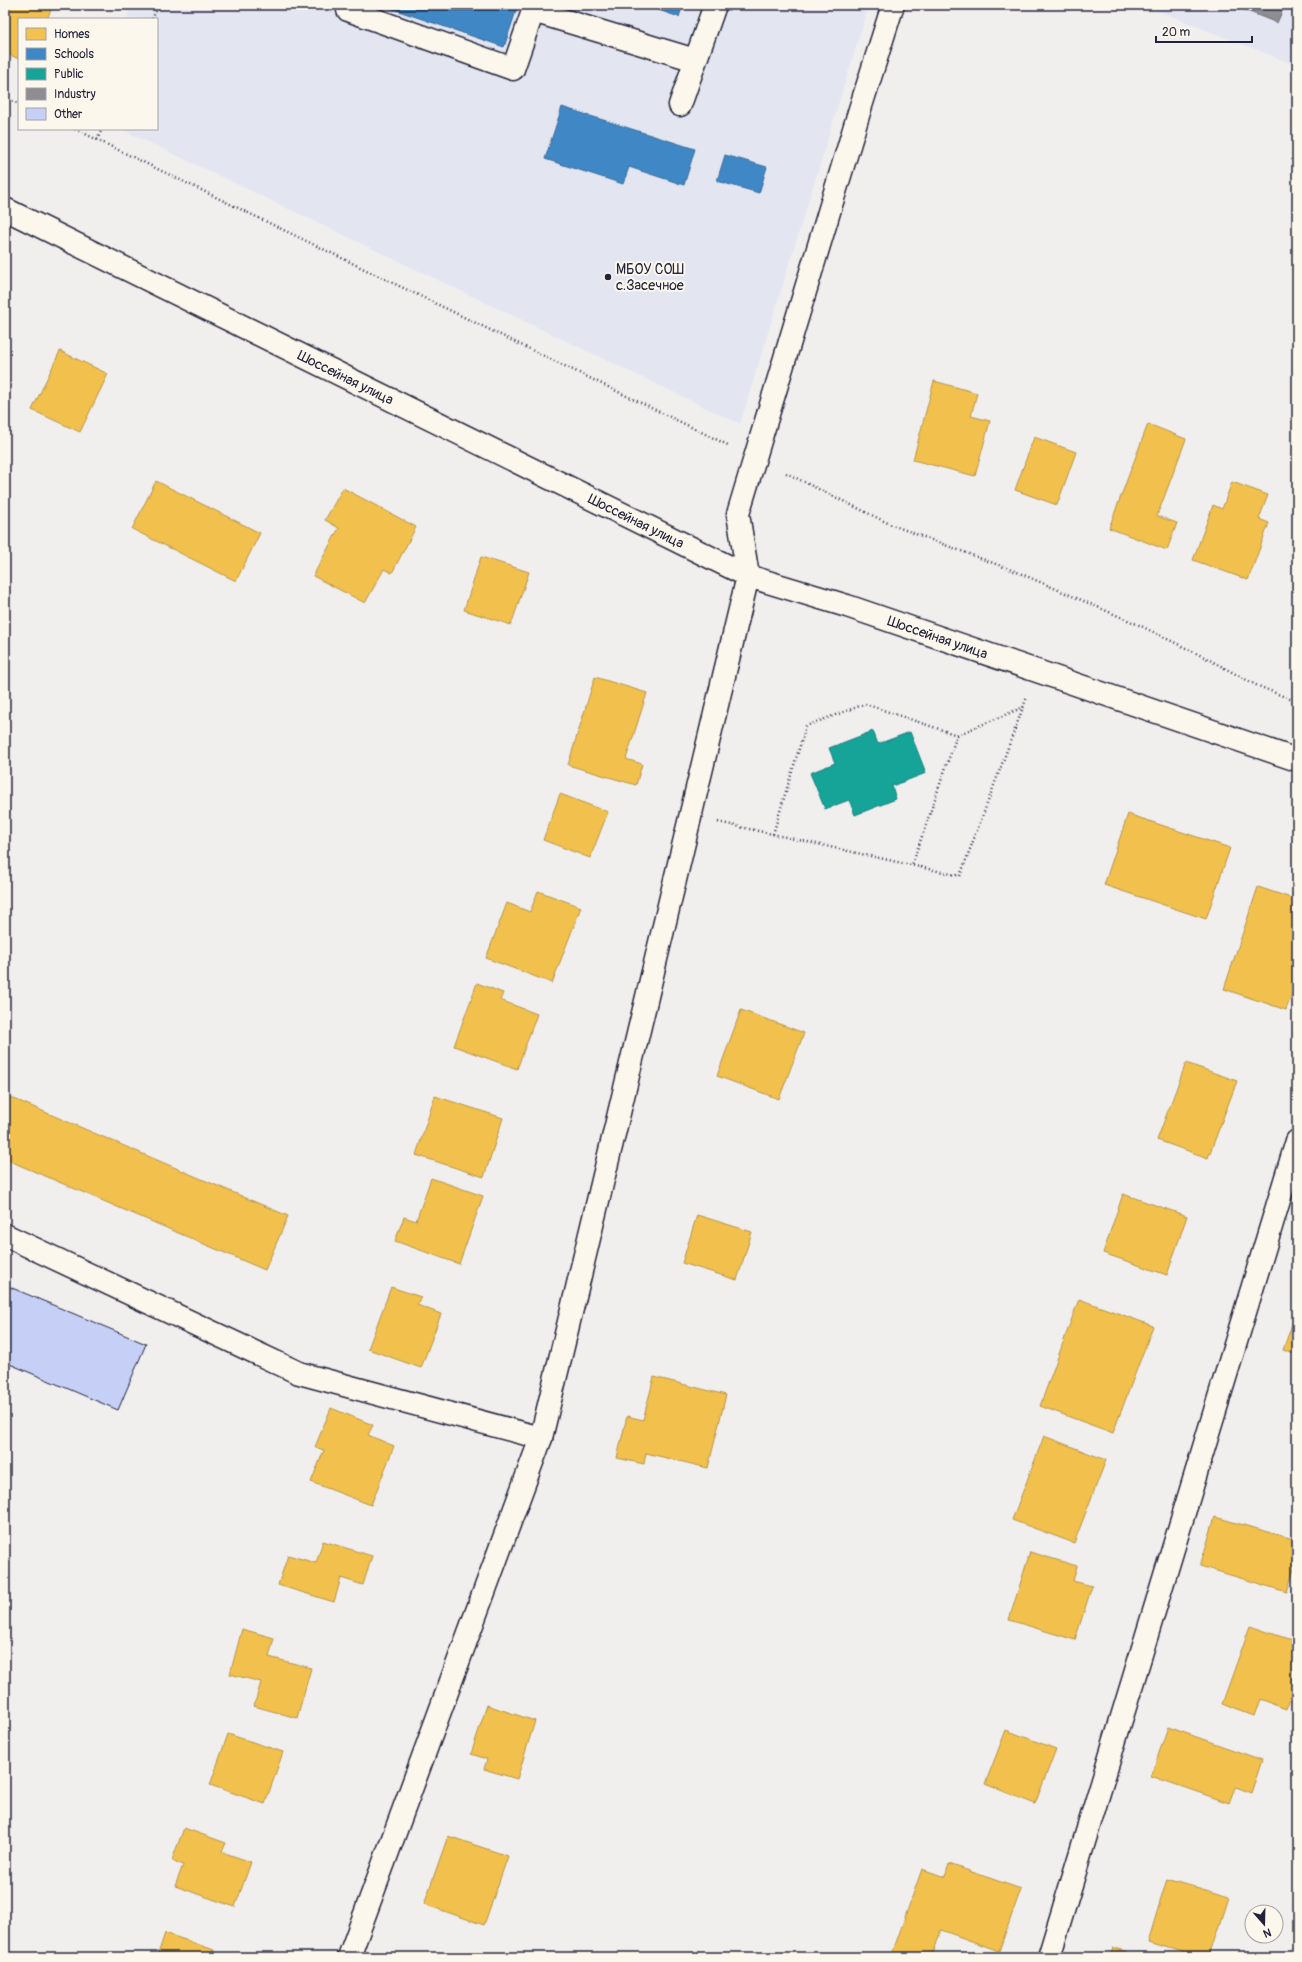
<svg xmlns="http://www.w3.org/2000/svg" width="1302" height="1962" font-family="Pangolin,sans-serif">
<rect width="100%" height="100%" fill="#f0efee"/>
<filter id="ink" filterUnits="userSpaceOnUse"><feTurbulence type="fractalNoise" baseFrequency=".025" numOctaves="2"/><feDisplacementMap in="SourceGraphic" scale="8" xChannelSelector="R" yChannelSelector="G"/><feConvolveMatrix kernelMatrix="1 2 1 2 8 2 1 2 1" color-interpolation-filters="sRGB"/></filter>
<g filter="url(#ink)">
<g fill="#e3e6f1">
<path d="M132,5H869L740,424L121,129H157V19H126Z"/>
<path d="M1143,5H1297V66Z"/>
</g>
<g fill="#f2c14e" stroke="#b49148">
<path d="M5,5H53L47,19H19V59L5,53Z"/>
<path d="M60,351L108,374L80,432L32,410Z"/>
<path d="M934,381L977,393L971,416L990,421L975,476L913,460Z"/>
<path d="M1148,424L1186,439L1157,516L1177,523L1167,550L1109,528Z"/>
<path d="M1034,437L1076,452L1057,505L1015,490Z"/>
<path d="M156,481L260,533L236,581L132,529Z"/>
<path d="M1232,482L1268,495L1259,519L1269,523L1248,580L1193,560L1213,505L1222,509Z"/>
<path d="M343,488L416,527L392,573L384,569L365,603L313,576L339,528L325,520Z"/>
<path d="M481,557L529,572L511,625L464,610Z"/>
<path d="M595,677L647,693L626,759L642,764L636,785L568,765Z"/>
<path d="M560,794L608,812L590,858L543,840Z"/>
<path d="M1128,814L1230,848L1206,919L1104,885Z"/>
<path d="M1258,887L1297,900V978L1286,1010L1224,989Z"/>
<path d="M538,891L581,907L552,983L486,958L507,903L530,912Z"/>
<path d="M477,983L503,993L500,1000L537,1014L517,1069L454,1046Z"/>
<path d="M741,1010L804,1033L779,1099L717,1076Z"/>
<path d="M1186,1063L1237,1081L1208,1158L1157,1140Z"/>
<path d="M5,1095L288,1216L265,1270L5,1159Z"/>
<path d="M435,1096L503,1118L484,1177L416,1155Z"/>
<path d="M431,1178L483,1196L459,1264L395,1241L404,1217L416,1221Z"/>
<path d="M1123,1194L1187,1216L1167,1275L1103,1253Z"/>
<path d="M697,1215L752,1232L737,1280L682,1263Z"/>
<path d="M391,1287L421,1297L417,1305L441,1314L421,1368L368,1349Z"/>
<path d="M1079,1299L1153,1326L1113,1433L1040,1406Z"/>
<path d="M1297,1310V1355L1283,1350Z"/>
<path d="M654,1377L726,1395L708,1468L646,1453L644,1464L617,1458L627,1416L643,1420Z"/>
<path d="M331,1408L373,1425L368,1435L394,1446L371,1505L311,1482L324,1450L315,1447Z"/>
<path d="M1044,1436L1106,1460L1074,1543L1012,1520Z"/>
<path d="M1215,1517L1297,1540V1558L1287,1592L1200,1566Z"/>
<path d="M323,1541L372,1556L363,1585L341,1578L334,1602L278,1585L288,1555L316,1563Z"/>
<path d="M1030,1552L1077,1566L1073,1581L1092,1586L1075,1640L1009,1620Z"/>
<path d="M1250,1626L1297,1642V1681L1287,1709L1260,1699L1254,1716L1222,1704Z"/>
<path d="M242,1629L274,1638L269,1657L311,1668L297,1718L254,1706L261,1682L230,1674Z"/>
<path d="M487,1705L535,1721L517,1779L484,1769L487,1759L471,1754Z"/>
<path d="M1168,1727L1262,1760L1251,1793L1235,1787L1229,1803L1151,1776Z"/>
<path d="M1006,1730L1056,1749L1035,1804L985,1784Z"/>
<path d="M228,1734L283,1752L265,1804L210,1785Z"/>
<path d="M184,1828L226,1843L222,1852L251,1862L235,1907L175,1886L183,1865L172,1860Z"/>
<path d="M448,1836L508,1856L484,1925L424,1904Z"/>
<path d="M949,1864L1021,1889L999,1951L941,1930L932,1957H901L892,1954L922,1869L945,1877Z"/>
<path d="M1167,1879L1229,1897L1210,1957H1197L1148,1942Z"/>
<path d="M165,1933L214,1950L212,1957H157Z"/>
<path d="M1113,1948L1138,1957H1110Z"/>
</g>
<g fill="#3f88c5" stroke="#36699c">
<path d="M381,5H518L504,47Z"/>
<path d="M644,5H683L679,17Z"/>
<path d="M562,107L695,149L684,185L629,167L623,184L545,159Z"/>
<path d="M725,155L767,167L759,193L717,181Z"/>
</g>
<path fill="#17a398" stroke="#1a7c7c" d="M873,731L878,744L910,732L926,773L892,786L896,799L855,815L849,800L825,809L810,773L835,763L829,748Z"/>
<path fill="#8d8d92" stroke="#6d6d78" d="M1238,5H1285L1277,23L1237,7Z"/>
<path fill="#c6d0f7" stroke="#22223b" d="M5,1285L146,1344L118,1410L5,1362Z"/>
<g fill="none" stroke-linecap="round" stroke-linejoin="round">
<defs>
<g id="minor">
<path d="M349,5L348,10L513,69L533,11L695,60"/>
<path d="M680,105L715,5"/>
<path id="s1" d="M5,209L748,576L847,606L1297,760"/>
<path d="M5,1235L299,1373L541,1438"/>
<path d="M349,1957L541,1438L748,576L738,514L860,109L893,5"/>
<path d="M1049,1957L1297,1141"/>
</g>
</defs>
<use href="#minor" stroke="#22223b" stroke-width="25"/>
<g stroke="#22223b" stroke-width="2.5" stroke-dasharray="1 3" stroke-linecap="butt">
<path d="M152,19L159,5"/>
<path d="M5,97L19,104"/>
<path d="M75,129L730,446"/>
<path d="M97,140L102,129"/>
<path d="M786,473L892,525L1017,572L1139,625L1206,658L1256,685L1297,702"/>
<path d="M957,735L1024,707"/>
<path d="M718,822L960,876L1027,697"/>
<path d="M773,834L806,726L865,704L957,735L912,865"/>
</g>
<use href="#minor" stroke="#fbf7ec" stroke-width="22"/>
</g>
</g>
<circle fill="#22223b" stroke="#fbf7ec" stroke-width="1.5" cx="608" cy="277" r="4"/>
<g text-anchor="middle" stroke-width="4" stroke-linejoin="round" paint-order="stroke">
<g font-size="14" fill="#22223b" stroke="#fbf7ec" text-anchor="start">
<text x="616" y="274">МБОУ СОШ<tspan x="616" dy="16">с.Засечное</tspan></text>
</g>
<g font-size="14" fill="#22223b" stroke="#fbf7ec">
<text dy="5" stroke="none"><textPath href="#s1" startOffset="380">Шоссейная улица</textPath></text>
<text dy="5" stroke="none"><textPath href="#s1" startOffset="704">Шоссейная улица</textPath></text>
<text dy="5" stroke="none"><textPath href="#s1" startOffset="1028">Шоссейная улица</textPath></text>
</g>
</g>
<rect width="1302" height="1962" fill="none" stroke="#fbf7ec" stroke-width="20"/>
<rect x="10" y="10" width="1282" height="1942" fill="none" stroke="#22223b" stroke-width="1.5" filter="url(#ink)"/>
<rect x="18" y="18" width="140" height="112" fill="#fbf7ec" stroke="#a4a2a5"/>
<rect x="26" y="28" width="20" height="12" fill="#f2c14e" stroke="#a4a2a5"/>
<text x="54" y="38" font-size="12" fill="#22223b">Homes</text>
<rect x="26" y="48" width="20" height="12" fill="#3f88c5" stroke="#a4a2a5"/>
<text x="54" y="58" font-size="12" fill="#22223b">Schools</text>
<rect x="26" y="68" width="20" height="12" fill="#17a398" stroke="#a4a2a5"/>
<text x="54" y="78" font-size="12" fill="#22223b">Public</text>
<rect x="26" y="88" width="20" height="12" fill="#8d8d92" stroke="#a4a2a5"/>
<text x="54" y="98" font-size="12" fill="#22223b">Industry</text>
<rect x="26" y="108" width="20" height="12" fill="#c6d0f7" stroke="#a4a2a5"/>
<text x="54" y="118" font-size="12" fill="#22223b">Other</text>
<g transform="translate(1264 1924) rotate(160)"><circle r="19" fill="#fbf7ec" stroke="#a4a2a5"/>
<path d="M0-3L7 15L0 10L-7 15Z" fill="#22223b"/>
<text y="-6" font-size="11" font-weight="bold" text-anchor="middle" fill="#22223b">N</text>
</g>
<path d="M1156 36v6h96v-6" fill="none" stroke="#22223b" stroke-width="2"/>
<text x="1162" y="36" font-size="12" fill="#22223b" stroke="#fbf7ec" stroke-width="3" paint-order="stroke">20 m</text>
</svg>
